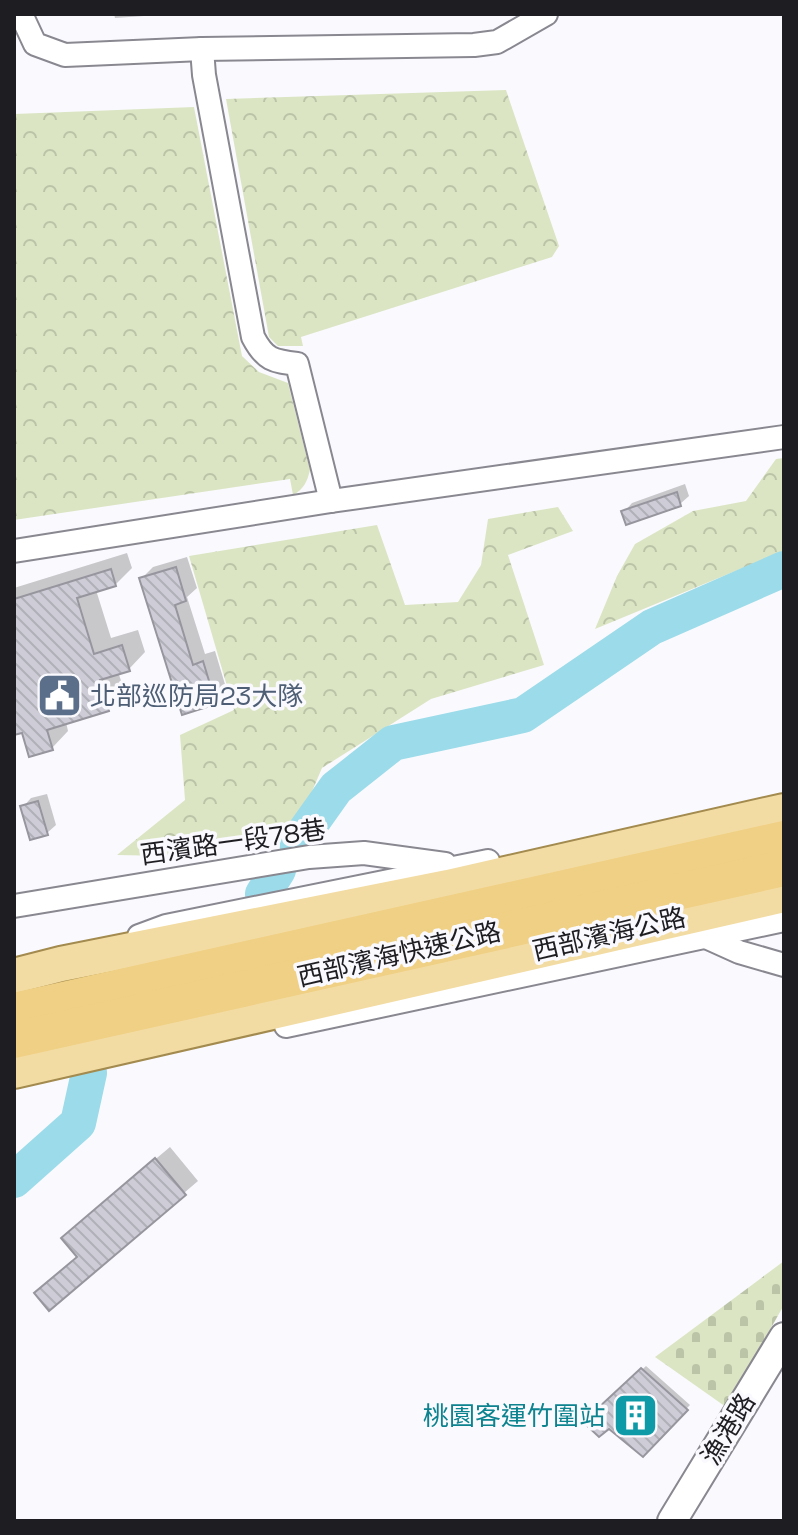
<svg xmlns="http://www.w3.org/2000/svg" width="798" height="1535" font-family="'Space Grotesk','Noto Sans TC',sans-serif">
<defs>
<pattern id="forest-crowns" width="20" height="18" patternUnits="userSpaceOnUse" patternTransform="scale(2)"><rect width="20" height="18" fill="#dbe5c4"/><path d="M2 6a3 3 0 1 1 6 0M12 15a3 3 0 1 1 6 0" fill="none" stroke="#bcc4a8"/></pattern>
<pattern id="cemetery-stones" width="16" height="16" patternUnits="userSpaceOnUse" patternTransform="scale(2)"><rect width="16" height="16" fill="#dbe5c4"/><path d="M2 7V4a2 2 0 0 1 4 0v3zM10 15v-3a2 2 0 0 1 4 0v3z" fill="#bcc4a8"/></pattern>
<pattern id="building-back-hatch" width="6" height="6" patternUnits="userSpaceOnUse" patternTransform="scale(2)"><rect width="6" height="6" fill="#cecdd7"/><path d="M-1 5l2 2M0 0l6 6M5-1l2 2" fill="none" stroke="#b0b0b8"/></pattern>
</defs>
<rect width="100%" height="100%" fill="#fafafe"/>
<g fill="url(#forest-crowns)">
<path d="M506,90L559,246L552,257L301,337L303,346H278L269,337L226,99Z"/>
<path d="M194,107L242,356L259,372L288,383L310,470C307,482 304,489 293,495L290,479L14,520V114Z"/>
<path d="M784,458V551L595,629L617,576L635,544L693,511L746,501L776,459Z"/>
<path d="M558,507L573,531L508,555L544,665L431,699L322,768L301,817L255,841L164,856L117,855L185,800L180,735L234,710L189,556L377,525L405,605L458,602L481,565L488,519Z"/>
</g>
<path fill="url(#cemetery-stones)" d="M784,1261V1305L726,1407L655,1357Z"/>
<g fill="#0003">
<path d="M114,14H173L115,18Z"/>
<path d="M685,484L689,496L680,504L624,512L632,503Z"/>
<path d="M127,553L132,568L115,585L96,590L111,638L138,630L145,652L129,669L118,672L125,692L108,709L66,722L68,731L52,748L24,730L14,733V588Z"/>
<path d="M187,557L197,588L187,597L205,654L215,651L227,691L215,703L141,579L153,567Z"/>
<path d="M47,794L56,825L47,833L23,807L31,798Z"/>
<path d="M170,1147L198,1181L49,1308L36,1293L78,1256L77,1225Z"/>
<path d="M646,1366L690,1405L642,1454L610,1426L586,1422Z"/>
</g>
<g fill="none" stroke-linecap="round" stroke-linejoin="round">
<g stroke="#9cdbe9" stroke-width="36">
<path d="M297,843L336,788L393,743L523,715L652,627L784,569"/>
<path d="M263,894L278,870"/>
<path d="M14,1180L78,1123L89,1073"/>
</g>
</g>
<g fill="url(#building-back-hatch)" stroke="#97969f" stroke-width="2">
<path d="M677,492L681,506L626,525L621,511Z"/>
<path d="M176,567L186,601L175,605L193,665L203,661L216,704L182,715L139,578Z"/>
<path d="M111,569L116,586L77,598L94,654L122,645L130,671L100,680L109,711L47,730L53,750L29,757L22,733L14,735V599Z"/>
<path d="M38,801L48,835L30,840L20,806Z"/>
<path d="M155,1158L186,1195L49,1311L34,1293L77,1257L61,1238Z"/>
<path d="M641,1368L688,1410L643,1457L609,1429L599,1437L583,1422Z"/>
</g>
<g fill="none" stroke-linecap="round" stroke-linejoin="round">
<defs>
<g id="minor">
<path d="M21,14L35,44L65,55L202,49L474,45L497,42L546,14"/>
<path d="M202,49L204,75L253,337C265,360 273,361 297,364L331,501"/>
<path d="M14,551L331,501L784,437"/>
<path d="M14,906L309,857L364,853L445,864"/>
<path d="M139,936L166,926L488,861"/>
<path d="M708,938L739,952L784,965"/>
<path d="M286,1026L784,920"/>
</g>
<path id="tertiary" d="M672,1521L784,1337"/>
<g id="primary">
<path d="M14,976L61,964L448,887L784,811"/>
<path d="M14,1071L784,895"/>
</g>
<g id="trunk">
<path d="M14,1011L784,839"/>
<path d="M14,1040L784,868"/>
</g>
</defs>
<use href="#minor" stroke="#898891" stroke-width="26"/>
<use href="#tertiary" stroke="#898891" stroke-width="32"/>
<use href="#primary" stroke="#a38a4e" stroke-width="38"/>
<use href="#trunk" stroke="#a38a4e" stroke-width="40"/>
<use href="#minor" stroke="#fff" stroke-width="22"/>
<use href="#tertiary" stroke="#fff" stroke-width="28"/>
<use href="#primary" stroke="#f3dca3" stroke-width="34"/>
<use href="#trunk" stroke="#efd084" stroke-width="36"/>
</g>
<defs>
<symbol id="civic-square" viewBox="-11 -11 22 22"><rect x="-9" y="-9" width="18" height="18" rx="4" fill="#5c6f8a" stroke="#fafafe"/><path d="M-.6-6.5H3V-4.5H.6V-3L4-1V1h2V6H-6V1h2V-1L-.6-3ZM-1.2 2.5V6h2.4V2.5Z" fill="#fff"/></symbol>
<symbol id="building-square" viewBox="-11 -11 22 22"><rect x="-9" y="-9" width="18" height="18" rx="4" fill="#0f9aa8" stroke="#fafafe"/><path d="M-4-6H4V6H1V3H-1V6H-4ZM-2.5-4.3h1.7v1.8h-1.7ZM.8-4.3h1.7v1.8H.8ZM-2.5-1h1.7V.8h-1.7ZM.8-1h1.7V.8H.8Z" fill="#fff"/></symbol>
</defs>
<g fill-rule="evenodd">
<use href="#civic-square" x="34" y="670" width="51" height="51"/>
<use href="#building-square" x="610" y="1390" width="51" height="51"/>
</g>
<g text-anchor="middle" stroke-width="7" stroke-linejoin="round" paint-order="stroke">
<g font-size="26" fill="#4e5e75" stroke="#fafafe" text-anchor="start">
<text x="90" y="705">北部巡防局23大隊</text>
</g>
<g font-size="26" fill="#1e1e22" stroke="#fafafe">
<text transform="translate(233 842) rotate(-8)" y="9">西濱路一段78巷</text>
<text transform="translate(609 934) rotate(-13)" y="9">西部濱海公路</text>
<text transform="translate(399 954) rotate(-13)" y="9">西部濱海快速公路</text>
<text transform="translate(728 1429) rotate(-59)" y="9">漁港路</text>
</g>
<g font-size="26" fill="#0d838f" stroke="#fafafe" text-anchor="end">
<text x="605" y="1425">桃園客運竹圍站</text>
</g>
</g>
<rect width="798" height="1535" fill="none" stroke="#1e1e22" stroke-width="32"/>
</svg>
